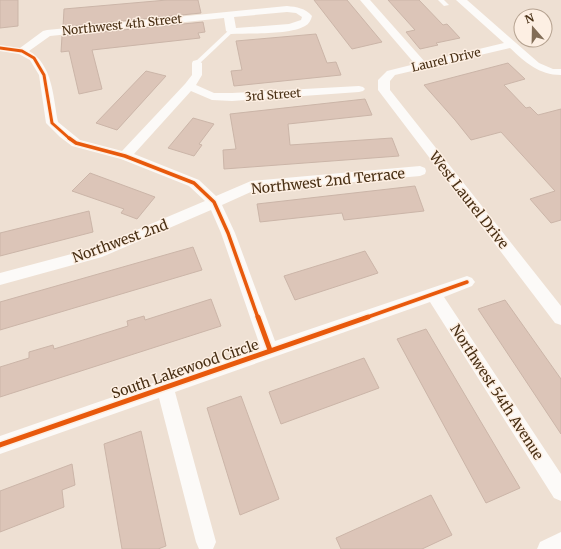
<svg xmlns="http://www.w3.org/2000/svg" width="561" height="549" font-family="Merriweather,serif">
<rect width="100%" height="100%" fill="#eee0d3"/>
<g fill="#dcc5b8" stroke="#cbb5a8">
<path d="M0,0H18V26L0,28Z"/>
<path d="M167,0H198L201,13L63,27L64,9Z"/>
<path d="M314,0H347L382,42L352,49Z"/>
<path d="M388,0H419L443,25L447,24L460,38L436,43L438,45L420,49L406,32L415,30Z"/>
<path d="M203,22L205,32L198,33L200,38L92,50L102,89L79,94L69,51L61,52L62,36Z"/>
<path d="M316,34L327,63L336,62L341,75L234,86L231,71L242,70L236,41Z"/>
<path d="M508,63L525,79L504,85L526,108L530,107L538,115L561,109V220L551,223L530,199L555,191L501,132L471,140L455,120L424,85Z"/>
<path d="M146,71L166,76L117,130L96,123Z"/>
<path d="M365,99L372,115L288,124L290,145L392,138L399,156L224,169L223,150L236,149L230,114Z"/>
<path d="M193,118L214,124L199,144L202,145L194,156L168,148Z"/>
<path d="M90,173L155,197L137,219L121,213L124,209L72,191Z"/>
<path d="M415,186L424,211L344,220L342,213L260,222L257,204Z"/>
<path d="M89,211L93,232L0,256V233Z"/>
<path d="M193,247L202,270L0,330V302Z"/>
<path d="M365,251L378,273L295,300L284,276Z"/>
<path d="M211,299L221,326L0,397V367L29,358V352L53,345L54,349L128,326L127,321L144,316L145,320Z"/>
<path d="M505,300L561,379V434L478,309Z"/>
<path d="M426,329L520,488L486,503L397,339Z"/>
<path d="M364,358L379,388L281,424L269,392Z"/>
<path d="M241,396L279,499L240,515L207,408Z"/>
<path d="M141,431L166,546L158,549H122L104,444Z"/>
<path d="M72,464L75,485L62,490L64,507L0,532V491Z"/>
<path d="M431,495L452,535L422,549H341L336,538Z"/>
</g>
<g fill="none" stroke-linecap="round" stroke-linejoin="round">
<g fill="#fcfaf8" fill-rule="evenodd">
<path d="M438,0H444L449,5L444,6Z"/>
<path d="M229,30L234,31L199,64H195V62Z"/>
</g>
<g fill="#fcfaf8" fill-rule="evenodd">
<path d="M360,0H370L425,62L504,43L456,0H467L539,63L553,69H561V75C539,75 525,62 510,48L395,75L390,81V90L561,306V325L555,323L378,90V80L387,71L415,64Z"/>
<path d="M287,6C297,7 305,8 312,16C311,20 309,24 305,26C290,35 249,33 231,34L226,31L224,18L50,36L29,51C53,65 53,97 58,122L80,140L122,151L185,84L192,75V63L193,61L197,60L202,63V75L196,85L214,93H232L359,86L363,87L365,89L363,91L359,92L232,101L212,100L191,91L134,154L199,180L216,196L251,181L420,166L425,168L426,171L425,174L420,176L253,191L222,205L235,233L275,341L467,276L472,278L475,282L472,286L444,297L561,474V501L554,498L430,302L175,392L216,542L213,549H199L196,542L159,398L0,454V436L260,346L221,233L211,210L102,257L0,285V273L94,248L205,201L189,186L121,159L72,146L60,137L46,123L39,75L30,60L19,54L0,51V45L20,48L43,31L47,30ZM287,12L296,13L302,17L301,20L289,24L236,28L234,17Z"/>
<path d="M561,532V549H537L540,542Z"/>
</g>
<defs>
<path id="cycleway-far2" d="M0,48L22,51L34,58L44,75L52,123L70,139"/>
<g id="cycleway-far1">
<path d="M69,138L76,143L125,156L194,183L214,202L228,233L258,318"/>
<path d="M365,318L467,282"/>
</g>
<g id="cycleway">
<path d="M258,317L270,350"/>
<path d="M0,445L368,317"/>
</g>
</defs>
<use href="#cycleway-far2" stroke="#fdefe3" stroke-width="5"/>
<use href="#cycleway-far1" stroke="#fdefe3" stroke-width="6"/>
<use href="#cycleway" stroke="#fdefe3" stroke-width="8"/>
<use href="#cycleway-far2" stroke="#e8590c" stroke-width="3"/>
<use href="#cycleway-far1" stroke="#e8590c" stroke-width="3.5"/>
<use href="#cycleway" stroke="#e8590c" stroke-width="5"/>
</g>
<g text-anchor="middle" stroke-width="3" stroke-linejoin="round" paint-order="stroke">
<g font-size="12" fill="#482f14" stroke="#fdefe3">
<text transform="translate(122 25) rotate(-6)" y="4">Northwest 4th Street</text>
<text transform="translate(446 60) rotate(-13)" y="4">Laurel Drive</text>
<text transform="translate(273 95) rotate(-4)" y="4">3rd Street</text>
</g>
<g font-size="14" fill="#482f14" stroke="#fdefe3">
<text transform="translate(328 181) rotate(-6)" y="5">Northwest 2nd Terrace</text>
<text transform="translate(469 200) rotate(52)" y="5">West Laurel Drive</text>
<text transform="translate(120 241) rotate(-20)" y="5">Northwest 2nd</text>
<text transform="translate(185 369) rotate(-19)" y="5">South Lakewood Circle</text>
<text transform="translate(497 392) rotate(57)" y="5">Northwest 54th Avenue</text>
</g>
</g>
<g transform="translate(533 28) rotate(340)"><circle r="19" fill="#fdefe3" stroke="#b5a290"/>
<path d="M0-3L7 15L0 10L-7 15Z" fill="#826d57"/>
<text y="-6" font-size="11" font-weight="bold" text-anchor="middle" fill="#482f14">N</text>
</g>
</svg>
